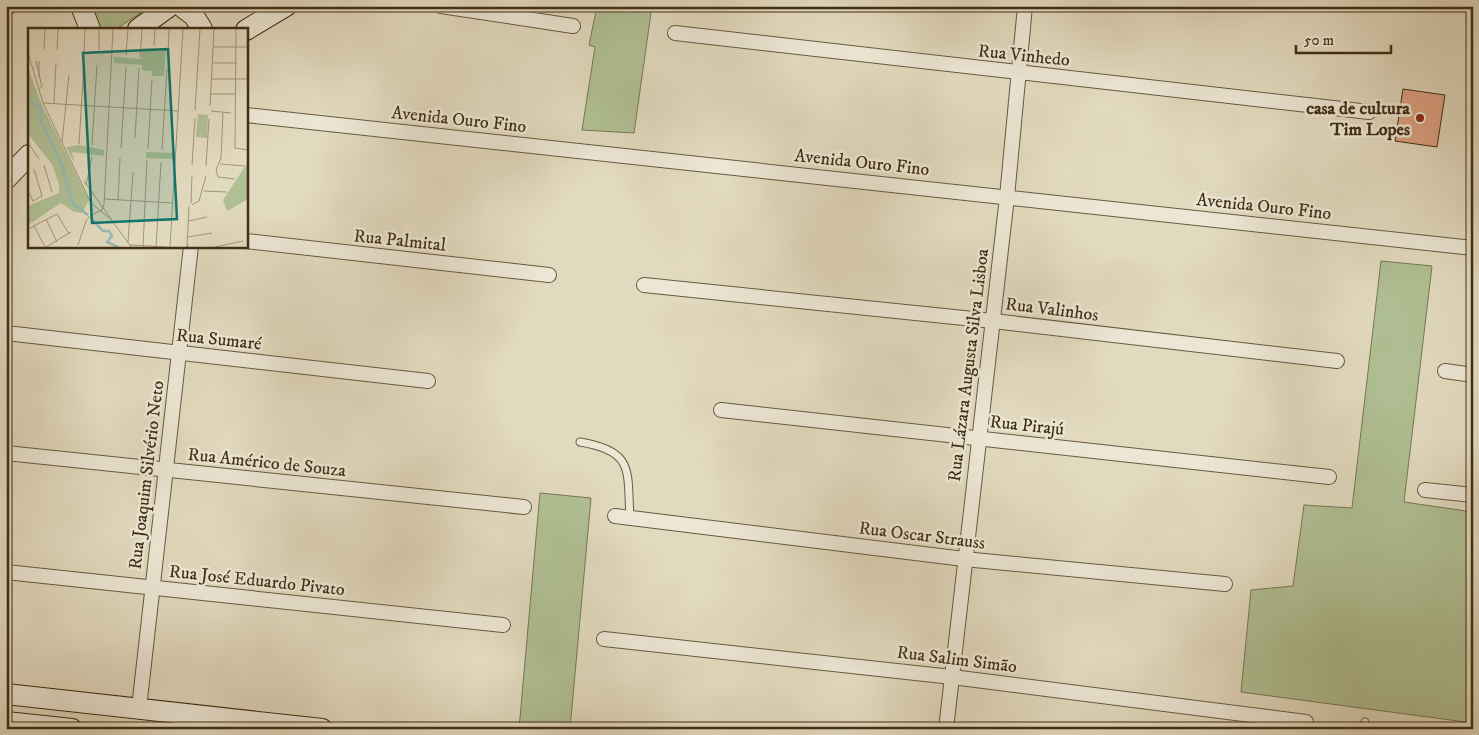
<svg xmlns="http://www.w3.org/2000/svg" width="1479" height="735" font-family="'IM FELL DW Pica',serif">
<rect width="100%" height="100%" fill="#e2dabf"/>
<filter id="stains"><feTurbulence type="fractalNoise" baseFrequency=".004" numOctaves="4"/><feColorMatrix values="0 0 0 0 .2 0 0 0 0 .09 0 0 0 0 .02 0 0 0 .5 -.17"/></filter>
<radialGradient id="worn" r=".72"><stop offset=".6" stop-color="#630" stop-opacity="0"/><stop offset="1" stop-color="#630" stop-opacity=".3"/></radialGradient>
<g fill="#b0c094" stroke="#787754">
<path d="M88,6H151L116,29H97Z"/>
<path d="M597,6H652L634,133L582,130L595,47L589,45Z"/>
<path d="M1381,261L1432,266L1404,502L1473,512V723L1241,692L1251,590L1293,586L1304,505L1352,508Z"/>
<path d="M540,493L591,498L570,729H519Z"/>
</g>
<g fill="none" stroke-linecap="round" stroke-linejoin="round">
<path stroke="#748277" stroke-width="4" d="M6,16L21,6"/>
</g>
<path fill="#dda282" stroke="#412e15" d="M1403,89L1445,95L1437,147L1395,141Z"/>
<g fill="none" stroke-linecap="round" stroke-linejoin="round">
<defs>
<g id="lane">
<path d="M580,442C635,451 627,471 630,518"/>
<path d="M1364,729L1365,722"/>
</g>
<g id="street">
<path d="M441,6L573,26"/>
<path d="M675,33L1369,112"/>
<path d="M246,115L1473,248"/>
<path d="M246,241L549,275"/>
<path d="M644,285L993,321L1337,361"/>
<path d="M6,333L428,381"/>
<path d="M1445,371L1473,375"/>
<path d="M721,410L1329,477"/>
<path d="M6,453L524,507"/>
<path d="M1425,490L1473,495"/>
<path d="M615,516L964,559L1225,584"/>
<path d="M6,572L503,625"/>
<path d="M604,639L952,677L1306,722"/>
<path d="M139,708L191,246"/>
<path d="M946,729L1007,197L1025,6"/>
</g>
<g id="secondary">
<path d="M81,6L90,29"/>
<path d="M181,6L194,16L202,29"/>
<path d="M138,29L170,6"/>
<path d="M246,30L286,6"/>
<path d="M6,179L29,155"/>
<path d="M6,694L322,729"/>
<path d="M6,722L72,729"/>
</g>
</defs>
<use href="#lane" stroke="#695940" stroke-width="9"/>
<use href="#street" stroke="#695940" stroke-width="16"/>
<use href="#secondary" stroke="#412e15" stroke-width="22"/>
<use href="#lane" stroke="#ece7d5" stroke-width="7"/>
<use href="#street" stroke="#ece7d5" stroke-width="14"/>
<use href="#secondary" stroke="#ece7d5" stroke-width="20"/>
</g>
<circle fill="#8f2418" stroke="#ece7d5" stroke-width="2" cx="1420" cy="118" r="5"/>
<g text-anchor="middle" stroke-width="5" stroke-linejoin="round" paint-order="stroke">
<g font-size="18" fill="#412e15" stroke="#ece7d5">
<text transform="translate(1024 55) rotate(6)" y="6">Rua Vinhedo</text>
<text transform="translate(459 119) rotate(6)" y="6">Avenida Ouro Fino</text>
<text transform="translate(862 162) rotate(6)" y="6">Avenida Ouro Fino</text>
<text transform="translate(1264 206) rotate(6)" y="6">Avenida Ouro Fino</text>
<text transform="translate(400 240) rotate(6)" y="6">Rua Palmital</text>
<text transform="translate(1052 309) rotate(7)" y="6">Rua Valinhos</text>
<text transform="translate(219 339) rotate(6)" y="6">Rua Sumaré</text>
<text transform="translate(968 365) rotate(-83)" y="6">Rua Lázara Augusta Silva Lisboa</text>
<text transform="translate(1027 425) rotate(6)" y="6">Rua Pirajú</text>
<text transform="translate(267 462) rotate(6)" y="6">Rua Américo de Souza</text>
<text transform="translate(146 475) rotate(-83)" y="6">Rua Joaquim Silvério Neto</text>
<text transform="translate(922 535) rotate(7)" y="6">Rua Oscar Strauss</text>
<text transform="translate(257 580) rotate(6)" y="6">Rua José Eduardo Pivato</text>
<text transform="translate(957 659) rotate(7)" y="6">Rua Salim Simão</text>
</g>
<g font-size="18" font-weight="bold" fill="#412e15" stroke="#ece7d5" text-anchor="end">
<text x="1410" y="114">casa de cultura<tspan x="1410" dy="21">Tim Lopes</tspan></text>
</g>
</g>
<g transform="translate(28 28)">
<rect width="220" height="220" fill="#e2dabf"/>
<path d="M114,20L138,21L136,48H124V43L114,42V37L86,35V29L113,31ZM0,40L14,77L61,172L54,185L46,184L33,175L0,197V178L31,165V156L24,136L0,106ZM170,86L180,87L179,110L168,109ZM52,117L76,122V128L44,124L46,134L38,119ZM118,124L147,125L146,131L118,130ZM220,134V171L199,183L195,172Z" fill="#b0c094"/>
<path fill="none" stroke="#96bab8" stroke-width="2.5" d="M0,71L12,80L13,93L34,137L44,175L60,187M63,190L75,203H81L84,208L79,214L90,219"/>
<path fill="none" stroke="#a2957b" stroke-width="1" d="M208,1L207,120L220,122M126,18L127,1M186,19H220M16,21L17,1M29,22L30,1M71,22V1M56,24L57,1M0,25L15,75L63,175L86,194M98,27L100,1M112,29L114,1M140,29L141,1M8,33L14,59L10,61M185,35H209M11,50V33M184,51H220M182,66H208M15,75L150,83M26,75L28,35M182,78L186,1M167,82L172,1M183,83L203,85M107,110L111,40M34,114L41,47M0,115L11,131M51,116L56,36M64,117L69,37M93,120L98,39M120,121L124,51M134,122L139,41M192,136L217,138M16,137L24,164M164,137L167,90M178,138L181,91M188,142L193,130L195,85M188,142L190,149L207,151M56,153L103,219M58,157L64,129M0,163L5,173L14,168L6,141M176,163L199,164M76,171L145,175M90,172L92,130M163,175L164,148M164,177L171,173L178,148M18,191L29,214M161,193L179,189M6,198L17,219M0,201L29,186L41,206M160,209L184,205M100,214L105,144M160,216L159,219L161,178M50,217L58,193L63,187L74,182L76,177L85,1M102,217L138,219M18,219L43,204M115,219L119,132M128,219L133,134M142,219L155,1M187,219L215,213"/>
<path fill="#0f766e" fill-opacity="0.15" stroke="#0f766e" stroke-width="2.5" d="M140,21L149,191L64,195L55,25Z"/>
<rect width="220" height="220" fill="none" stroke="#412e15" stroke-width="2.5"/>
</g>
<rect width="1479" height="735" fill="none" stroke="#e2dabf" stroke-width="25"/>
<rect x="8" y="8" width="1464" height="720" fill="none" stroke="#412e15" stroke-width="2.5"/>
<rect x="12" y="12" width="1454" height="710" fill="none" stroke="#412e15"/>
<path d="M1296 45v8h95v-8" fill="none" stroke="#412e15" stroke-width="2.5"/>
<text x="1304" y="45" font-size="15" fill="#412e15" stroke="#ece7d5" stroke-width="4" paint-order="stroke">50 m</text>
<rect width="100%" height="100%" filter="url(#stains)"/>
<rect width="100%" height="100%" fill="url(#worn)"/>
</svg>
